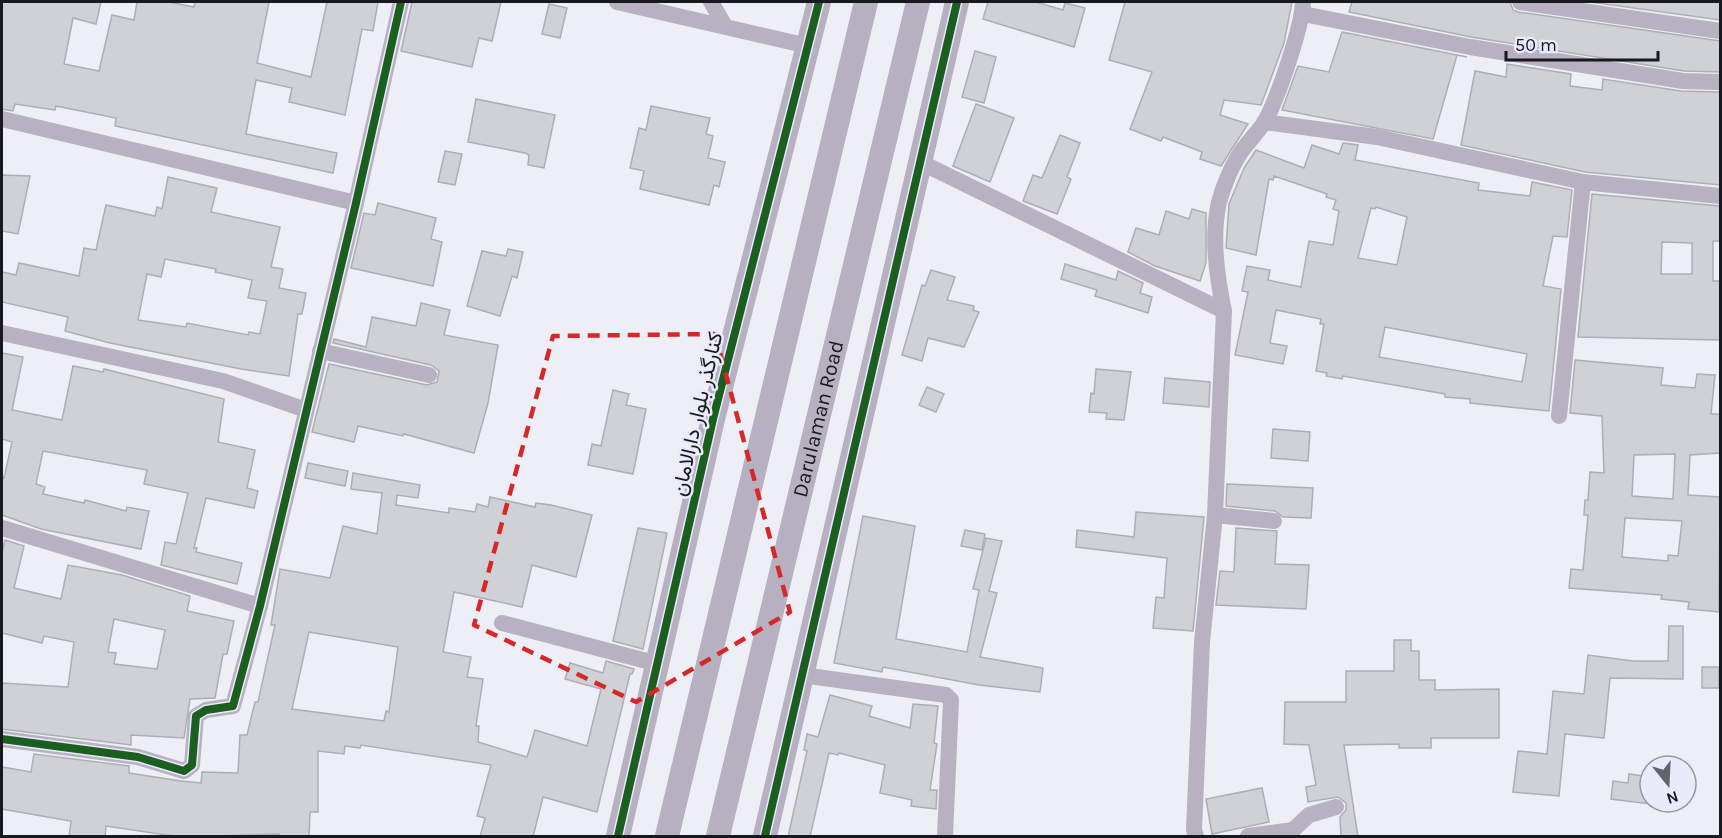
<svg xmlns="http://www.w3.org/2000/svg" width="1722" height="838" font-family="Karla,Vazirmatn,sans-serif">
<rect width="100%" height="100%" fill="#edeef6"/>
<g fill="#cfd1d7" stroke="#acaeb4" stroke-width="1.5" fill-rule="evenodd">
<path d="M2,2H101L96,24L73,18L64,64L99,71L112,15L134,20L137,2H169L194,7L195,2H269L257,63L311,77L327,2H378L373,31L362,29L345,115L289,102L292,88L256,80L246,134L337,153L333,173L115,126L116,118L56,106L55,110L15,104L13,111L2,109Z"/>
<path d="M412,2H501L492,41L479,38L472,67L401,51Z"/>
<path d="M988,2H1036L1063,10L1065,3L1085,8L1074,47L983,19Z"/>
<path d="M1125,2H1292L1284,43L1261,105L1224,100L1220,115L1248,124L1221,166L1200,159L1202,152L1163,137L1161,141L1130,129L1152,72L1109,60Z"/>
<path d="M1352,2H1510L1513,10L1518,12L1720,41V72L1684,71L1471,37L1349,12Z"/>
<path d="M1590,2H1720V20Z"/>
<path d="M549,4L567,8L560,38L542,34Z"/>
<path d="M1342,32L1467,57L1457,55L1433,139L1282,110L1298,66L1329,72Z"/>
<path d="M975,51L996,57L984,103L962,97Z"/>
<path d="M1507,64L1571,74L1570,86L1602,90L1603,79L1681,91L1720,92V185L1585,172L1461,145L1475,71L1506,77Z"/>
<path d="M476,99L555,115L544,168L528,165L529,155L525,153L468,142Z"/>
<path d="M976,104L1014,118L990,182L953,166Z"/>
<path d="M651,106L710,118L706,134L713,136L708,158L725,162L719,187L714,185L709,205L640,189L644,171L630,168L639,128L646,130Z"/>
<path d="M1060,135L1080,143L1067,177L1071,179L1057,214L1023,201L1033,175L1042,178Z"/>
<path d="M1343,143L1358,145L1355,160L1479,183L1478,190L1530,196L1532,182L1572,190L1567,237L1553,236L1543,286L1561,289L1549,411L1470,403V399L1445,397V394L1343,376L1342,379L1326,376L1327,373L1316,371L1324,324H1320L1321,319L1276,310L1270,343L1287,346L1283,364L1235,355L1248,292L1242,291L1247,266L1270,270L1268,280L1301,287L1309,241L1333,245L1339,211L1333,209L1336,200L1326,197L1327,194L1274,176L1273,180L1269,179L1256,255L1226,248L1229,204L1244,168L1256,150L1304,168L1312,145L1339,154ZM1376,207L1407,217L1397,265L1358,258L1371,208L1375,209ZM1385,327L1527,354L1522,382L1379,357Z"/>
<path d="M445,151L462,154L455,185L438,182Z"/>
<path d="M2,175L30,176L18,234L2,231Z"/>
<path d="M168,177L217,188L211,212L280,227L271,267L283,269L279,288L306,293L302,314H298L289,376L241,369L110,343L65,331L68,317L2,302V272L16,275L19,263L79,276L84,248L96,250L106,205L155,216L157,207L162,209ZM165,259L216,269L215,272L252,280L248,298L267,301L260,334L249,332L248,335L187,323L186,327L138,320L147,274L161,277Z"/>
<path d="M1592,194L1720,206V241H1713V281H1720V340L1578,337ZM1662,242L1692,243V274H1661Z"/>
<path d="M378,203L436,218L431,239L442,242L433,286L351,268L364,213L375,215Z"/>
<path d="M1192,209L1206,213V263L1200,281L1155,266L1128,252L1136,228L1159,235L1166,211L1189,219Z"/>
<path d="M508,249L523,252L517,278L512,276L500,316L467,306L482,251L506,256Z"/>
<path d="M1065,264L1116,280L1118,271L1143,283L1140,293L1152,297L1148,313L1095,296L1097,290L1061,279Z"/>
<path d="M931,270L955,277L947,300L974,306L973,310L979,312L964,347L928,338L922,361L902,355L922,285L925,286Z"/>
<path d="M421,303L450,310L444,335L498,345L488,403L474,453L404,434L403,436L358,426L354,442L312,432L329,364L427,385L437,382L439,371L431,365L333,343L334,339L366,347L372,317L416,326Z"/>
<path d="M2,353L23,357L12,410L62,420L73,366L103,372L104,369L224,399L218,442L255,450L247,488L258,491L254,508L206,498L194,548H197L196,552L242,563L237,584L161,565L165,542L176,544L188,493L144,484L147,470L43,451L36,484L45,487L43,494L84,503L85,500L126,511L127,507L149,511L141,549L41,529L2,515V477L4,478L12,442L2,439Z"/>
<path d="M1575,360L1663,368L1661,385L1695,388L1697,374L1715,375L1711,414H1720V453L1690,455L1688,495L1720,497L1719,612L1688,609L1689,602L1661,599L1662,595L1569,588L1571,569L1583,570L1588,515H1584L1585,500H1588L1590,472L1604,473L1602,416L1570,413ZM1675,454L1673,499L1632,496L1634,455ZM1625,518L1682,521L1678,556L1668,555V561L1622,557Z"/>
<path d="M1096,369L1131,372L1124,420L1106,419L1107,413L1089,412L1091,393L1094,394Z"/>
<path d="M1165,378L1210,382L1209,407L1163,403Z"/>
<path d="M927,387L944,394L936,412L919,405Z"/>
<path d="M613,390L629,394L626,405L646,409L633,474L588,465L592,444L601,446Z"/>
<path d="M1273,429L1310,432L1308,461L1271,458Z"/>
<path d="M308,463L348,471L345,486L305,478Z"/>
<path d="M353,473L420,485L418,498L397,495L396,505L449,513V508L475,512L477,504L488,507L490,497L535,507L536,503L551,505L592,515L576,577L532,565L522,607L454,592L443,652L471,657L467,677L483,679L476,726H479L478,742L527,757L535,730L587,746L601,689L565,679L570,663L603,673L606,661L634,669L632,674H630L597,812L543,797L533,837H480L485,818L477,816L491,765L361,745L360,748L345,746L344,754L318,751V812H310L309,837H279V834L180,837L106,826L105,837H69L71,821L2,809V767L31,772L34,754L129,766V773L181,781L201,783L202,772L238,773L240,735H247L255,702H258L275,625H271L280,569L330,578L343,526L377,534L382,493L351,489ZM309,632L398,647L389,712L386,711L384,721L292,709Z"/>
<path d="M1227,484L1313,488L1311,518L1283,517L1275,511L1226,506Z"/>
<path d="M1136,512L1204,517L1193,631L1153,628L1156,597L1164,598L1167,558L1076,547L1077,530L1134,537Z"/>
<path d="M863,516L915,526L896,639L967,652L979,590L973,589L986,538L1002,541L989,591L997,593L980,657L1043,668L1040,692L979,685L883,667L882,672L834,663Z"/>
<path d="M638,528L667,533L643,649L613,641Z"/>
<path d="M1236,528L1277,531L1275,564L1309,565L1306,609L1216,605L1220,571L1234,572Z"/>
<path d="M965,530L985,534L982,550L961,546Z"/>
<path d="M5,540L24,546L14,588L61,599L68,565L122,575L190,596L187,611L234,621L227,654H223L215,698L190,699L184,738L131,735V745L2,729V683L68,687L74,642L44,636L42,643L2,633V553ZM114,619L165,630L157,669L114,664L116,653L108,652Z"/>
<path d="M1669,626H1683V679L1610,678L1604,738L1565,734L1559,796L1513,792L1518,751L1547,754L1553,691L1584,694L1588,655L1633,661H1668Z"/>
<path d="M1394,640H1411V651H1419V680H1435V690L1499,689V738H1431V748H1399V744L1344,745L1358,837H1341L1340,817L1346,810V803L1338,797L1308,802L1306,787L1316,785L1309,745L1284,744L1285,702H1346V671H1394Z"/>
<rect x="1702" y="667" width="17" height="21"/>
<path d="M830,695L872,706L869,716L910,728L913,704L938,706L934,743L937,744L930,790H937L936,809L911,806L912,800L880,793L885,765L839,753L838,755L829,753L810,837H788L807,751L804,750L807,734L818,737Z"/>
<path d="M1629,774L1650,777V804L1611,799L1613,781L1628,783Z"/>
<path d="M1262,788L1269,822L1212,834L1206,799Z"/>
</g>
<g fill="none" stroke-linecap="round" stroke-linejoin="round">
<g stroke="#b7b1c1" stroke-width="16">
<path d="M617,2L808,46"/>
<path d="M711,2L725,26"/>
<path d="M1520,2L1720,31"/>
<path d="M1303,14L1470,47L1683,81L1720,82"/>
<path d="M2,119L356,203"/>
<path d="M1264,122L1377,137L1583,182L1720,196"/>
<path d="M920,162L1224,311"/>
<path d="M2,333L223,381L306,410"/>
<path d="M320,351L429,375"/>
<path d="M1559,416L1583,182"/>
<path d="M1215,515L1274,521"/>
<path d="M2,528L260,606"/>
<path d="M502,623L658,664"/>
<path d="M802,675L946,695L951,700L945,836"/>
<path d="M2,739L138,757L184,771L192,765L196,716L206,710L233,706L260,606L356,203L401,2"/>
<path d="M1196,836L1194,830L1202,642L1215,515L1224,311C1217,277 1211,237 1219,202C1223,187 1232,165 1241,152C1248,142 1257,133 1264,123C1277,101 1302,27 1303,2"/>
<path d="M1248,836L1293,830L1309,815L1336,807"/>
</g>
<g stroke="#b6b0c1" stroke-width="24">
<path d="M618,836L713,419L819,2"/>
<path d="M667,836L866,2"/>
<path id="s1" d="M718,836L918,2"/>
<path d="M765,836L957,2"/>
</g>
<defs>
<g id="cycleway">
<path d="M2,739L138,757L184,771L192,765L196,716L206,710L233,706L260,606L356,203L401,2"/>
<path d="M618,836L713,419L819,2"/>
<path d="M765,836L957,2"/>
</g>
</defs>
<use href="#cycleway" stroke="#e9ebfa" stroke-width="11"/>
<use href="#cycleway" stroke="#1b5e20" stroke-width="8"/>
</g>
<path fill="none" stroke="#d62828" stroke-width="4.5" stroke-dasharray="12 8" stroke-linejoin="round" d="M715,334L790,612L636,702L474,625L553,336Z"/>
<g text-anchor="middle" stroke-width="5" stroke-linejoin="round" paint-order="stroke">
<g font-size="21" fill="#18191e" stroke="#e9ebfa">
<text transform="translate(697 414) rotate(-77)" y="7">کنارگذر بلوار دارالامان</text>
<text dy="7" stroke="none"><textPath href="#s1" startOffset="429">Darulaman Road</textPath></text>
</g>
</g>
<rect width="1722" height="838" fill="none" stroke="#18191e" stroke-width="6"/>
<g transform="translate(1668 784) rotate(162)"><circle r="28" fill="#e9ebfa" stroke="#9597a2" stroke-width="1.5"/>
<path d="M0-4.5L10 22L0 15L-10 22Z" fill="#63646a"/>
<text y="-9" font-size="16" font-weight="bold" text-anchor="middle" fill="#18191e">N</text>
</g>
<path d="M1506 51v9h152v-9" fill="none" stroke="#18191e" stroke-width="3"/>
<text x="1515" y="51" font-size="18" fill="#18191e" stroke="#e9ebfa" stroke-width="4.5" paint-order="stroke">50 m</text>
</svg>
